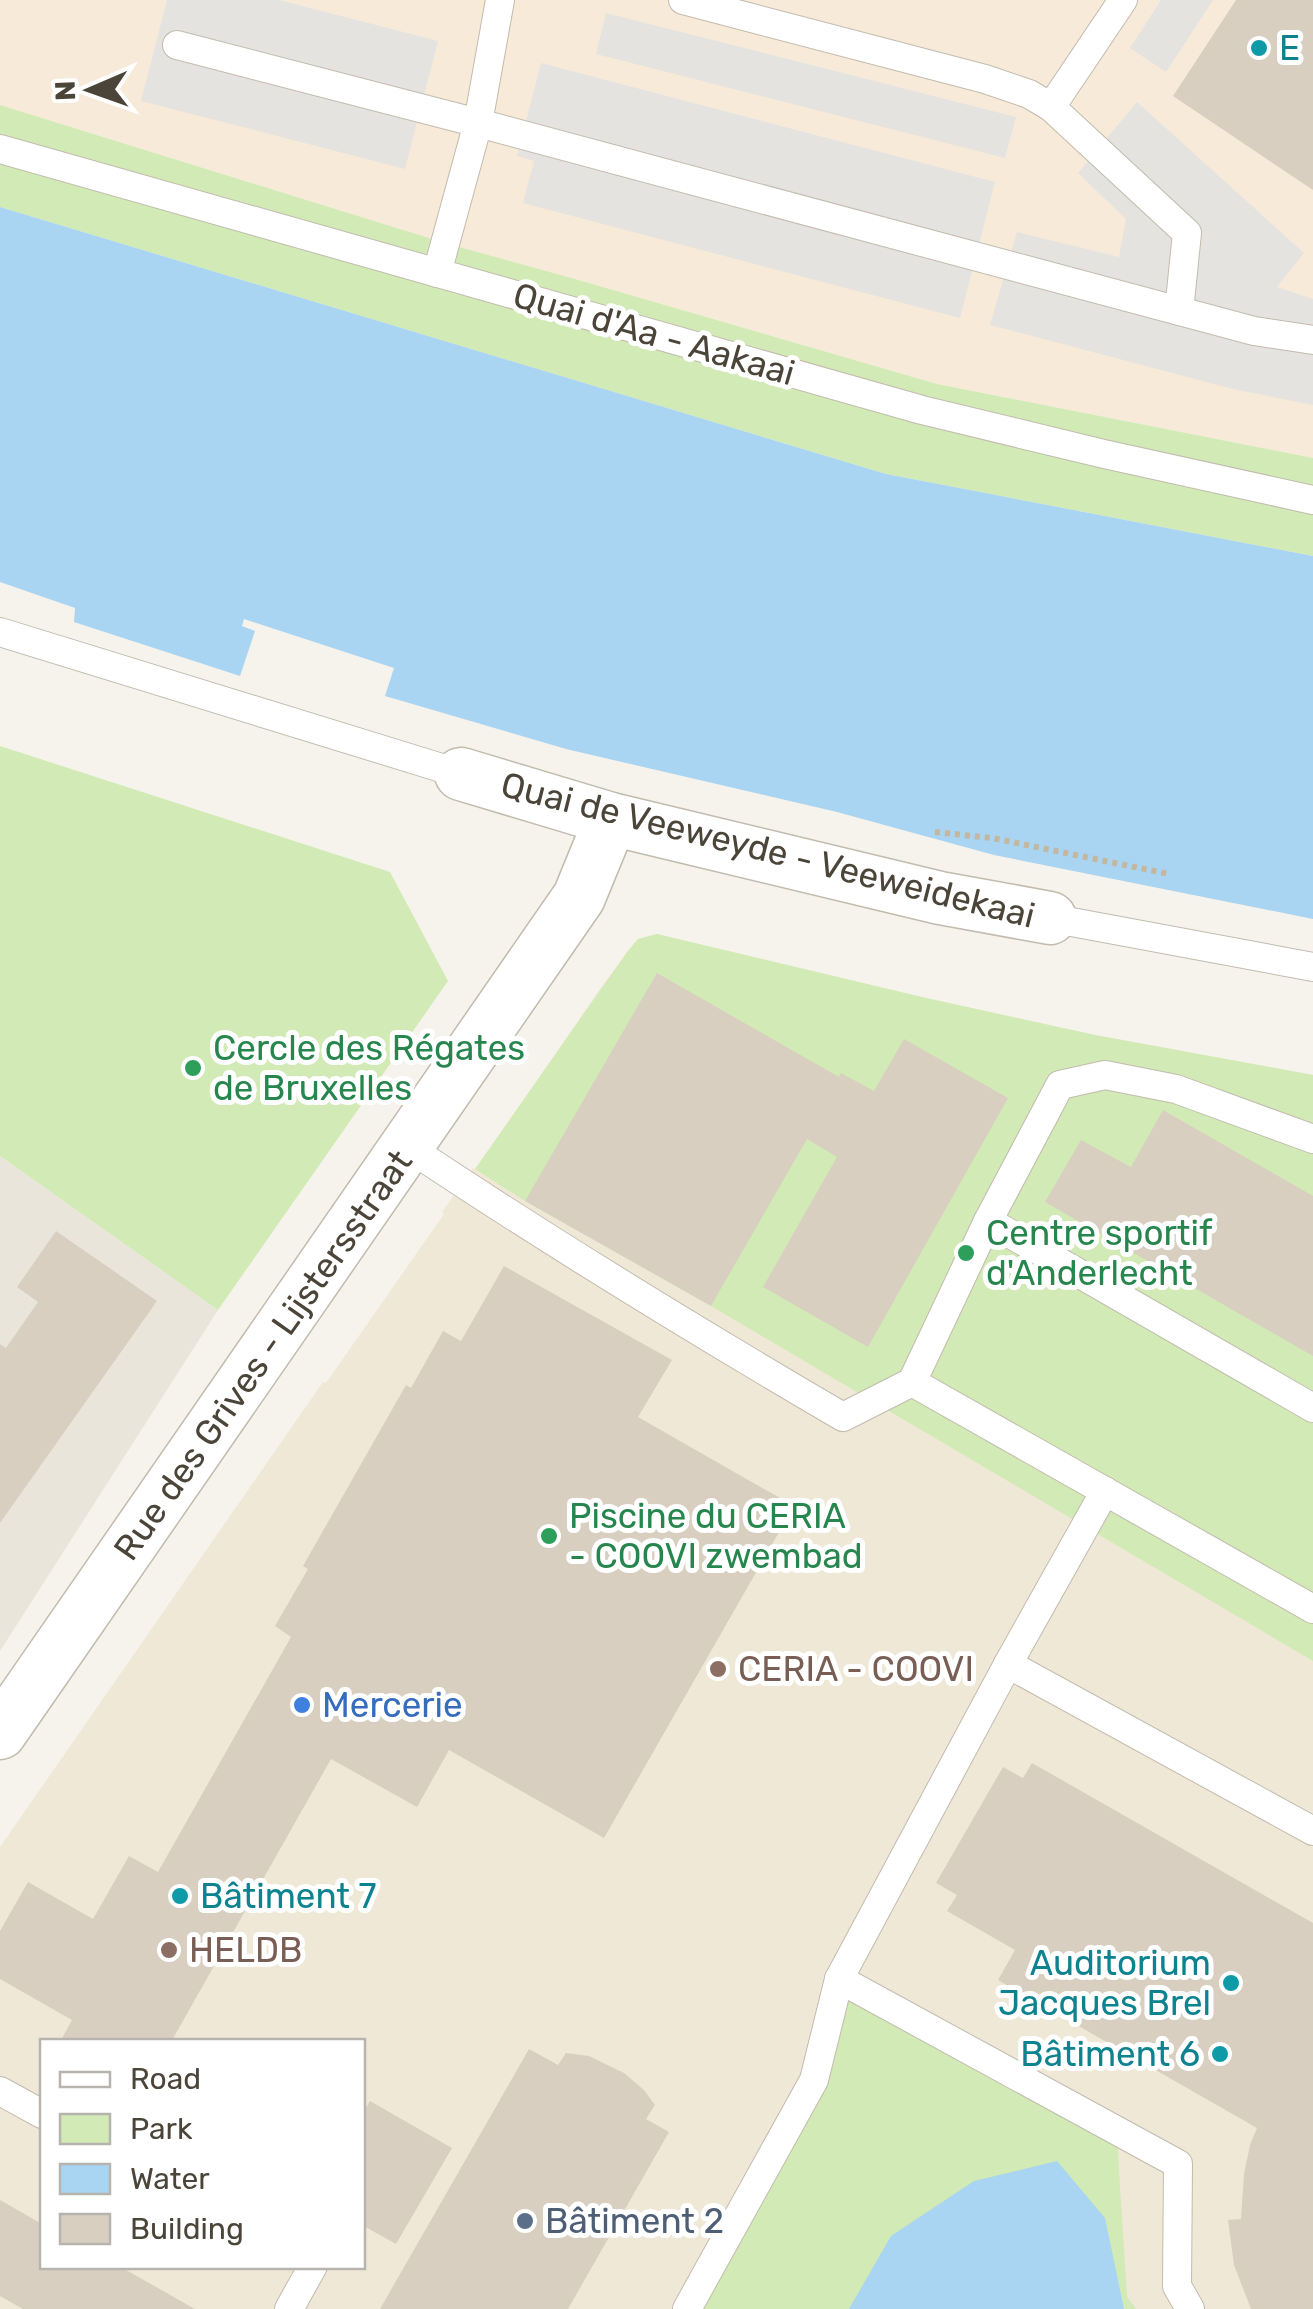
<svg xmlns="http://www.w3.org/2000/svg" width="1313" height="2309" font-family="Rubik,sans-serif">
<rect width="100%" height="100%" fill="#f6f3ec"/>
<path fill="#eae5da" d="M0,1156L218,1310L0,1651Z"/>
<path fill="#f7ead8" d="M0,0H1313V458L937,384L568,277L445,243L0,105Z"/>
<path fill="#efe8d6" fill-rule="evenodd" d="M657,934L926,998L1095,1035L1313,1075V2309H0V1847L323,1382L326,1383L444,1214L442,1212L473,1168L476,1169L602,986L638,939ZM42,2042H362V2266H42Z"/>
<g fill="#d2eab5">
<path d="M0,105L445,243L568,277L937,384L1313,458V556L886,474L0,207Z"/>
<path d="M0,746L390,872L448,981L218,1310L0,1156Z"/>
<path d="M657,934L926,998L1095,1035L1313,1075V1661L711,1306L525,1201L475,1169L627,952L638,939Z"/>
<path d="M851,1995L1117,2139L1127,2297L1136,2309H679Z"/>
</g>
<g fill="#e5e3e0">
<path d="M167,0H279L438,41L405,169L141,101Z"/>
<path d="M1161,0H1213L1166,72L1130,48Z"/>
<path d="M606,13L1016,117L1005,158L596,54Z"/>
<path d="M541,63L995,182L960,318L523,203L534,161L517,156Z"/>
<path d="M1137,102L1304,253L1277,287L1313,299V405L1233,389L990,325L1017,232L1119,257L1126,219L1078,173Z"/>
</g>
<g fill="#a9d4f2">
<path d="M0,207L886,474L1313,556V919L994,855L837,812L566,749L385,696L394,668L244,619L242,626L255,631L240,676L74,622L75,608L0,582Z"/>
<path d="M1057,2161L1105,2218L1124,2309H849L891,2236L974,2181Z"/>
</g>
<g fill="#d8cfc1">
<path d="M1236,0H1313V190L1173,96Z"/>
<path d="M657,973L839,1077L841,1073L874,1091L904,1039L1008,1098L868,1347L763,1287L837,1157L807,1139L711,1306L525,1201Z"/>
<path d="M1163,1110L1313,1196V1356L1045,1202L1081,1140L1131,1167Z"/>
<path d="M56,1231L157,1301L0,1523V1344L6,1348L38,1302L17,1287Z"/>
<path d="M504,1266L672,1360L638,1417L794,1506L604,1838L449,1750L417,1807L331,1759L171,2042L61,2040L72,2020L0,1979V1931L28,1882L93,1919L129,1856L158,1872L291,1637L275,1626L308,1569L303,1566L406,1385L411,1388L443,1331L461,1341Z"/>
<path d="M1032,1763L1313,1923V2309H1251L1234,2265L1228,2220L1241,2219L1244,2174L1250,2145L1257,2128L998,1980L1015,1950L947,1911L957,1895L936,1883L1003,1767L1023,1778Z"/>
<path d="M529,2049L558,2065L566,2053L589,2056L624,2073L644,2090L655,2105L646,2119L669,2132L568,2309H380Z"/>
<path d="M370,2101L452,2148L396,2244L362,2225V2114Z"/>
<path d="M0,2200L42,2224V2266H119L195,2309H23L0,2296Z"/>
</g>
<g fill="none" stroke-linecap="round" stroke-linejoin="round">
<defs>
<g id="lane">
<path d="M683,0L985,79L1029,94L1051,107L1123,0"/>
<path d="M177,45L478,123L1254,331L1313,340"/>
<path d="M1051,107L1187,233L1179,311"/>
<path d="M0,149L922,410L1104,454L1313,500"/>
<path d="M437,273L478,123L500,0"/>
<path d="M0,632L461,774"/>
<path d="M1050,918L1313,967"/>
<path d="M408,1147C550,1242 696,1331 843,1417L912,1382L988,1221L1060,1085L1105,1075L1176,1089L1313,1139"/>
<path d="M988,1221L1313,1408"/>
<path d="M912,1382L1313,1609"/>
<path d="M1008,1664L1313,1831"/>
<path d="M839,1979L1178,2164L1177,2286L1190,2309"/>
<path d="M0,2091L42,2114"/>
<path d="M289,2309L313,2266"/>
<path d="M687,2309L814,2080L839,1979L1008,1664L1105,1491"/>
</g>
<g id="street">
<path d="M461,774L611,819L940,898L1050,918"/>
<path d="M0,1733L579,897L611,819"/>
</g>
</defs>
<use href="#lane" stroke="#c2bbae" stroke-width="30"/>
<use href="#street" stroke="#c2bbae" stroke-width="55"/>
<path stroke="#c4b79f" stroke-width="6" stroke-dasharray="5 5" stroke-linecap="butt" d="M935,832L992,838L1169,874"/>
<use href="#lane" stroke="#fff" stroke-width="28"/>
<use href="#street" stroke="#fff" stroke-width="52"/>
</g>
<g fill="#0f9aa8" stroke="#fff" stroke-width="4">
<circle cx="1259" cy="48" r="10"/>
<circle cx="180" cy="1896" r="10"/>
<circle cx="1231" cy="1983" r="10"/>
<circle cx="1220" cy="2054" r="10"/>
</g>
<g fill="#2e9e5b" stroke="#fff" stroke-width="4">
<circle cx="193" cy="1068" r="10"/>
<circle cx="966" cy="1253" r="10"/>
<circle cx="549" cy="1536" r="10"/>
</g>
<g fill="#8d6e63" stroke="#fff" stroke-width="4">
<circle cx="718" cy="1669" r="10"/>
<circle cx="169" cy="1950" r="10"/>
</g>
<circle fill="#3f7fe0" stroke="#fff" stroke-width="4" cx="302" cy="1705" r="10"/>
<circle fill="#5c6f8a" stroke="#fff" stroke-width="4" cx="525" cy="2221" r="10"/>
<g text-anchor="middle" stroke-width="10" stroke-linejoin="round" paint-order="stroke">
<g font-size="35" fill="#0d838f" stroke="#fff" text-anchor="start">
<text x="1279" y="60">E</text>
<text x="200" y="1908">Bâtiment 7</text>
<text x="1211" y="1975" text-anchor="end">Auditorium<tspan x="1211" dy="40">Jacques Brel</tspan></text>
<text x="1200" y="2066" text-anchor="end">Bâtiment 6</text>
</g>
<g font-size="35" fill="#4b4439" stroke="#fff">
<text transform="translate(654 334) rotate(16)" y="12">Quai d'Aa - Aakaai</text>
<text transform="translate(768 850) rotate(14)" y="12">Quai de Veeweyde - Veeweidekaai</text>
<text transform="translate(263 1355) rotate(-55)" y="12">Rue des Grives - Lijstersstraat</text>
</g>
<g font-size="35" fill="#27864d" stroke="#fff" text-anchor="start">
<text x="213" y="1060">Cercle des Régates<tspan x="213" dy="40">de Bruxelles</tspan></text>
<text x="986" y="1245">Centre sportif<tspan x="986" dy="40">d'Anderlecht</tspan></text>
<text x="569" y="1528">Piscine du CERIA<tspan x="569" dy="40">- COOVI zwembad</tspan></text>
</g>
<g font-size="35" fill="#785e54" stroke="#fff" text-anchor="start">
<text x="738" y="1681">CERIA - COOVI</text>
<text x="189" y="1962">HELDB</text>
</g>
<g font-size="35" fill="#366cbe" stroke="#fff" text-anchor="start">
<text x="322" y="1717">Mercerie</text>
</g>
<g font-size="35" fill="#4e5e75" stroke="#fff" text-anchor="start">
<text x="545" y="2233">Bâtiment 2</text>
</g>
</g>
<rect x="40" y="2039" width="325" height="230" fill="#ffffff" stroke="#b7b4b0" stroke-width="2.5"/>
<rect x="60" y="2072" width="50" height="15" fill="#ffffff" stroke="#b7b4b0" stroke-width="2.5"/>
<text x="130" y="2089" font-size="30" fill="#4b4439">Road</text>
<rect x="60" y="2114" width="50" height="30" fill="#d2eab5" stroke="#b7b4b0" stroke-width="2.5"/>
<text x="130" y="2139" font-size="30" fill="#4b4439">Park</text>
<rect x="60" y="2164" width="50" height="30" fill="#a9d4f2" stroke="#b7b4b0" stroke-width="2.5"/>
<text x="130" y="2189" font-size="30" fill="#4b4439">Water</text>
<rect x="60" y="2214" width="50" height="30" fill="#d8cfc1" stroke="#b7b4b0" stroke-width="2.5"/>
<text x="130" y="2239" font-size="30" fill="#4b4439">Building</text>
<g transform="translate(90 90) rotate(268)" stroke="#ffffff" stroke-width="8" paint-order="stroke">
<path d="M0-8L18 38L0 25L-18 38Z" fill="#4b4439"/>
<text y="-15" font-size="28" font-weight="bold" text-anchor="middle" fill="#4b4439">N</text>
</g>
</svg>
